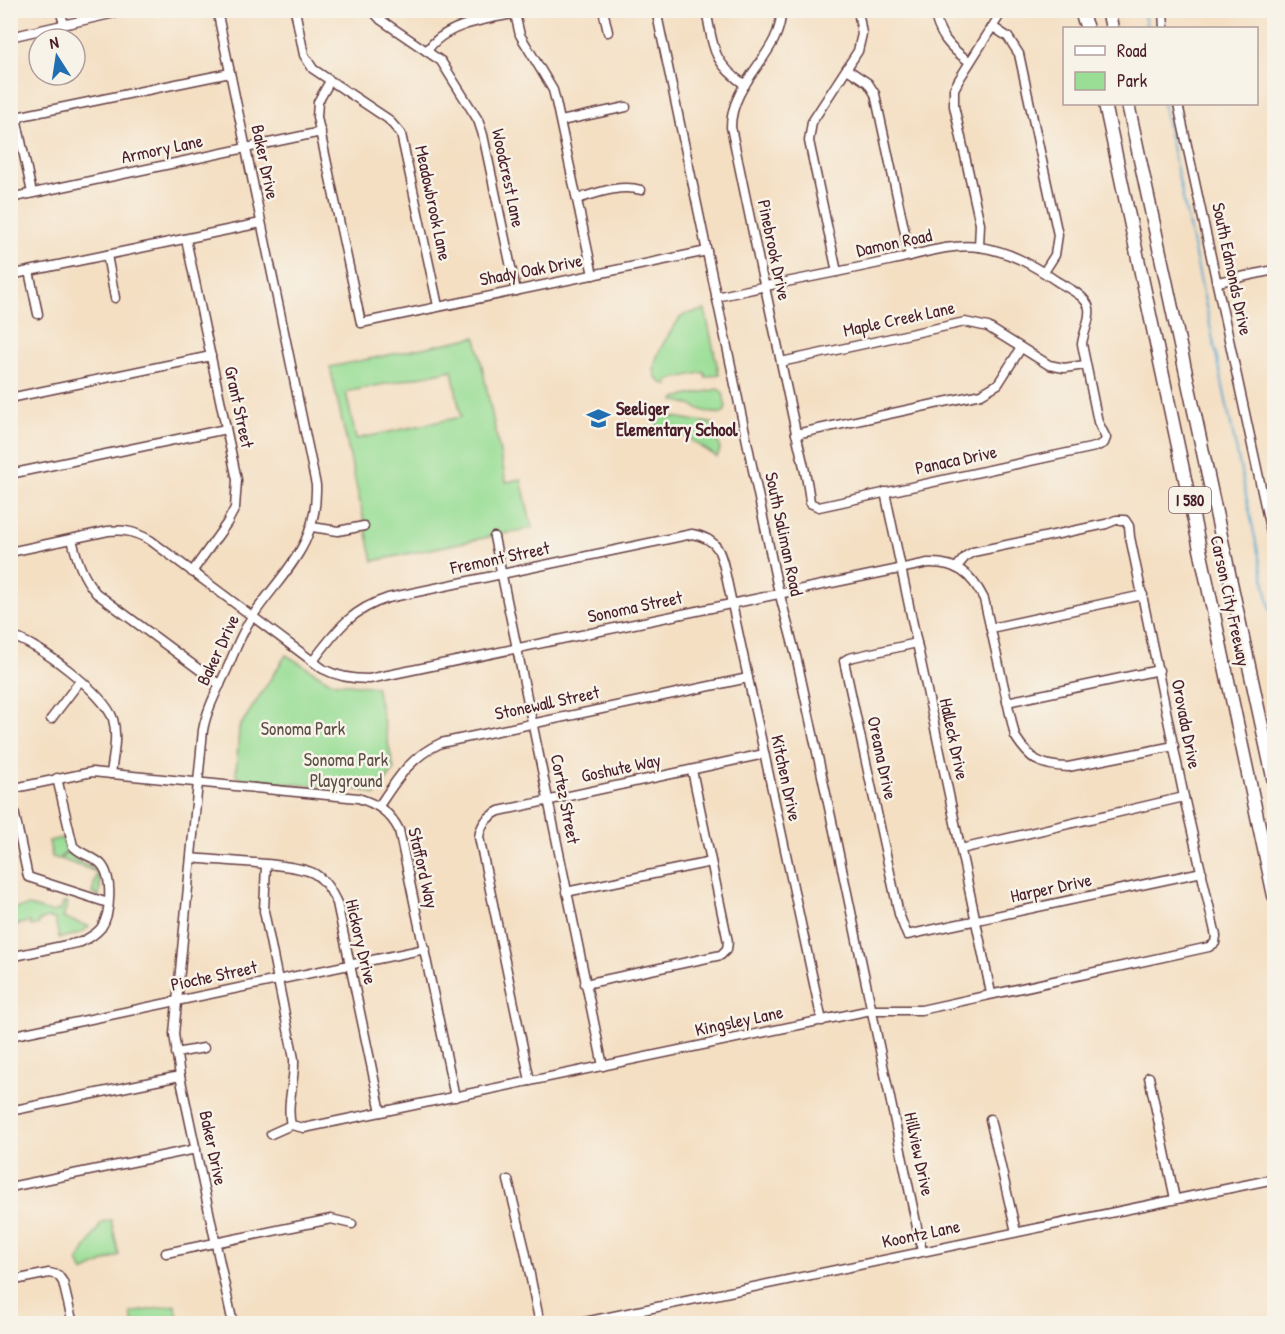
<svg xmlns="http://www.w3.org/2000/svg" width="1285" height="1334" font-family="'Patrick Hand',sans-serif">
<rect width="100%" height="100%" fill="#f7f3e8"/>
<filter id="ink" filterUnits="userSpaceOnUse"><feTurbulence type="fractalNoise" baseFrequency=".0167" numOctaves="2"/><feDisplacementMap in="SourceGraphic" scale="12" xChannelSelector="R" yChannelSelector="G"/><feConvolveMatrix kernelMatrix="1 2 1 2 8 2 1 2 1" color-interpolation-filters="sRGB"/></filter>
<filter id="wash" filterUnits="userSpaceOnUse"><feTurbulence type="fractalNoise" baseFrequency=".008" numOctaves="4" result="noise"/><feDisplacementMap in="SourceGraphic" scale="24" xChannelSelector="R" yChannelSelector="G"/><feGaussianBlur stdDeviation="1.35" result="paint"/><feColorMatrix in="noise" values="0 0 0 0 0 0 0 0 0 0 0 0 0 0 0 0 0 1.4 0 .05"/><feComposite in="paint" operator="in"/></filter>
<g filter="url(#wash)">
<rect width="100%" height="100%" fill="#f4dfc3"/>
<g fill="#9ade96" stroke="#727e60" stroke-width="1.5" fill-rule="evenodd">
<path d="M705,310L719,374L706,377L704,372L668,380V385C635,377 671,332 680,318L686,314Z"/>
<path d="M476,337L506,482L521,479L532,528L373,561L330,367ZM452,370L461,417L356,439L346,392Z"/>
<path d="M718,389L723,393L726,408L723,413C704,416 691,401 674,401L675,398Z"/>
<path d="M662,415L714,424L720,450L717,457L674,429L670,433L656,425L655,419Z"/>
<path d="M286,655L331,682L376,687L394,770L375,795L362,790L240,779V776H236L239,728Z"/>
<path d="M62,838L67,851L58,859L52,857L49,841Z"/>
<path d="M68,852C85,873 105,859 99,896L92,894L97,872L60,859Z"/>
<path d="M66,902L68,903L63,918L88,926L89,927C80,935 70,936 59,938L55,919L48,918L38,921L39,924L31,926L30,922L11,926V909L29,906L54,913L56,910L61,911L63,903Z"/>
<path d="M111,1220L119,1255L83,1272L78,1261L102,1222Z"/>
<path d="M175,1305L179,1323H133L131,1313Z"/>
</g>
<g fill="none" stroke-linecap="round" stroke-linejoin="round">
<g stroke="#53a5ce" stroke-width="2">
<path d="M1143,10L1147,28"/>
<path d="M1163,104L1271,613"/>
<path d="M1273,620L1274,628"/>
</g>
</g>
</g>
<g filter="url(#ink)">
<g fill="none" stroke-linecap="round" stroke-linejoin="round">
<defs>
<g id="minor">
<path d="M60,10L64,24"/>
<path d="M217,10L316,485C318,547 283,571 252,617C242,632 235,650 228,667C219,687 207,708 203,730L174,1034L180,1076L233,1324"/>
<path d="M295,10L304,55L313,69L388,119L401,134L438,306"/>
<path d="M372,10L381,20L441,61L478,120L483,135L516,291"/>
<path d="M603,10L608,32"/>
<path d="M656,10L777,584L797,660L836,840L922,1251"/>
<path d="M706,10C714,48 711,61 745,85"/>
<path d="M934,10C938,35 950,48 970,62"/>
<path d="M1163,10L1164,28"/>
<path d="M515,14L520,35L553,90L556,102L593,275"/>
<path d="M993,27L1008,37L1019,54L1058,235L1055,255L1044,272"/>
<path d="M10,37L128,10"/>
<path d="M427,51C447,20 499,18 533,10"/>
<path d="M847,69L868,83L875,94L910,256"/>
<path d="M330,81L318,102L317,117L361,323L707,251"/>
<path d="M1178,104L1274,547"/>
<path d="M561,121L626,107"/>
<path d="M32,193L17,122L21,116L230,73"/>
<path d="M10,198L321,132"/>
<path d="M577,199C597,193 620,184 641,190"/>
<path d="M186,239L237,480L235,508L227,523L192,572"/>
<path d="M979,247L980,224L954,106V89L960,78L1003,10"/>
<path d="M107,255L115,298"/>
<path d="M29,271L38,314"/>
<path d="M837,272L809,141L812,122L858,51L862,34L858,10"/>
<path d="M10,275L261,223"/>
<path d="M1218,282L1274,270"/>
<path d="M716,297C734,293 753,289 771,285C812,277 853,269 893,260C920,254 951,243 979,247C1009,251 1033,265 1058,282C1068,288 1086,296 1089,308C1091,320 1083,333 1082,344L1098,422L1106,438L1104,443L1095,447L819,507L810,503C808,476 799,450 794,423L765,287L762,276L731,127C731,80 783,53 781,10"/>
<path d="M781,362L965,322L988,327L1049,365L1064,368L1085,365"/>
<path d="M10,398L211,356"/>
<path d="M796,434L981,394L998,384L1021,348"/>
<path d="M10,474L226,429"/>
<path d="M885,492L991,993"/>
<path d="M312,527L338,531L364,526"/>
<path d="M494,537L603,1066"/>
<path d="M72,539C77,560 82,576 96,593L220,685"/>
<path d="M10,552L108,531C125,529 135,532 150,540L323,669C338,677 352,679 369,679L928,563C956,562 971,573 984,599L1015,736C1030,760 1040,766 1068,767L1174,746"/>
<path d="M991,628L1143,595"/>
<path d="M10,636C37,642 104,693 113,719C118,736 113,757 111,774"/>
<path d="M917,643L849,658L844,661L899,914L907,935L1202,872"/>
<path d="M313,661C336,631 350,610 388,598L692,534C719,539 721,553 726,576L822,1021"/>
<path d="M1007,702L1159,670"/>
<path d="M51,719L80,681"/>
<path d="M10,789L92,772L358,798C377,804 390,812 399,830L455,1097"/>
<path d="M10,792L28,877L108,903"/>
<path d="M379,806C397,779 410,757 441,743L748,678"/>
<path d="M961,849L1184,797"/>
<path d="M191,858C216,861 297,863 315,874C326,881 331,891 337,903L381,1112"/>
<path d="M266,865L264,911L294,1059C295,1081 286,1104 291,1125"/>
<path d="M566,892L711,862"/>
<path d="M10,957L81,942C89,938 95,935 101,928C111,914 113,877 101,864C93,856 81,855 73,846L57,778"/>
<path d="M585,984L721,955L727,949L728,942L692,770"/>
<path d="M10,1036L425,949"/>
<path d="M176,1053L204,1048"/>
<path d="M1149,1077L1175,1199"/>
<path d="M530,1081L479,837C481,824 487,817 499,811L764,754"/>
<path d="M10,1111L180,1076"/>
<path d="M990,1119L1016,1232"/>
<path d="M271,1134L291,1125L304,1128L871,1010H921L1209,947L1215,943L1216,936L1184,797L1130,537L1129,526L1125,520H1116L1106,524L973,552L966,556L956,568"/>
<path d="M508,1180L525,1250L540,1324"/>
<path d="M10,1187L196,1149"/>
<path d="M166,1253L331,1219L352,1224"/>
<path d="M10,1281L49,1273L58,1275L63,1282L73,1324"/>
<path d="M575,1324L1274,1179"/>
</g>
<g id="highway">
<path d="M1080,10L1087,28"/>
<path d="M1108,10L1112,28"/>
<path d="M1105,104L1274,896"/>
<path d="M1128,104L1274,782"/>
</g>
</defs>
<use href="#minor" stroke="#643c42" stroke-width="11"/>
<use href="#highway" stroke="#643c42" stroke-width="15"/>
<use href="#minor" stroke="#fff" stroke-width="8"/>
<use href="#highway" stroke="#fff" stroke-width="12"/>
</g>
</g>
<defs>
<symbol id="school-bare" viewBox="-9 -9 18 18"><path d="M0-5L7-2L0 1L-7-2ZM-4 1L0 2.5L4 1V4Q0 6-4 4Z" fill="#1f6fb2" stroke="#f7f3e8" stroke-width="2.5" paint-order="stroke"/></symbol>
</defs>
<g fill-rule="evenodd">
<use href="#school-bare" x="582" y="402" width="33" height="33"/>
</g>
<g text-anchor="middle" stroke-width="5" stroke-linejoin="round" paint-order="stroke">
<rect fill="#f7f3e8" stroke="#7e5f64" stroke-width="1.5" x="1169" y="487" width="42" height="26" rx="4.5"/>
<g font-size="16" font-weight="bold" fill="#4a1f2b">
<text x="1190" y="506">I 580</text>
</g>
<g font-size="18" fill="#4a1f2b" stroke="#f7f3e8">
<text transform="translate(162 149) rotate(-12)" y="6">Armory Lane</text>
<text transform="translate(265 162) rotate(78)" y="6">Baker Drive</text>
<text transform="translate(508 178) rotate(78)" y="6">Woodcrest Lane</text>
<text transform="translate(433 203) rotate(78)" y="6">Meadowbrook Lane</text>
<text transform="translate(894 243) rotate(-12)" y="6">Damon Road</text>
<text transform="translate(774 250) rotate(78)" y="6">Pinebrook Drive</text>
<text transform="translate(1232 269) rotate(78)" y="6">South Edmonds Drive</text>
<text transform="translate(531 270) rotate(-11)" y="6">Shady Oak Drive</text>
<text transform="translate(899 319) rotate(-12)" y="6">Maple Creek Lane</text>
<text transform="translate(239 407) rotate(78)" y="6">Grant Street</text>
<text transform="translate(956 460) rotate(-12)" y="6">Panaca Drive</text>
<text transform="translate(784 534) rotate(78)" y="6">South Saliman Road</text>
<text transform="translate(500 558) rotate(-12)" y="6">Fremont Street</text>
<text transform="translate(1230 601) rotate(78)" y="6">Carson City Freeway</text>
<text transform="translate(635 607) rotate(-12)" y="6">Sonoma Street</text>
<text transform="translate(218 650) rotate(-65)" y="6">Baker Drive</text>
<text transform="translate(547 703) rotate(-12)" y="6">Stonewall Street</text>
<text transform="translate(1186 724) rotate(79)" y="6">Orovada Drive</text>
<text transform="translate(954 739) rotate(78)" y="6">Halleck Drive</text>
<text transform="translate(882 758) rotate(78)" y="6">Oreana Drive</text>
<text transform="translate(621 768) rotate(-12)" y="6">Goshute Way</text>
<text transform="translate(786 778) rotate(78)" y="6">Kitchen Drive</text>
<text transform="translate(565 799) rotate(79)" y="6">Cortez Street</text>
<text transform="translate(423 868) rotate(77)" y="6">Stafford Way</text>
<text transform="translate(1051 888) rotate(-12)" y="6">Harper Drive</text>
<text transform="translate(361 942) rotate(77)" y="6">Hickory Drive</text>
<text transform="translate(214 976) rotate(-12)" y="6">Pioche Street</text>
<text transform="translate(739 1021) rotate(-12)" y="6">Kingsley Lane</text>
<text transform="translate(213 1148) rotate(78)" y="6">Baker Drive</text>
<text transform="translate(919 1154) rotate(78)" y="6">Hillview Drive</text>
<text transform="translate(921 1234) rotate(-12)" y="6">Koontz Lane</text>
</g>
<g font-size="18" font-weight="bold" fill="#4a1f2b" stroke="#f7f3e8" text-anchor="start">
<text x="616" y="415">Seeliger<tspan x="616" dy="21">Elementary School</tspan></text>
</g>
<g font-size="18" fill="#5e4f46" stroke="#f7f3e8">
<text x="303" y="735">Sonoma Park</text>
<text x="346" y="766">Sonoma Park<tspan x="346" dy="21">Playground</tspan></text>
</g>
</g>
<rect width="1285" height="1334" fill="none" stroke="#f7f3e8" stroke-width="36"/>
<rect x="1063" y="27" width="195" height="78" fill="#f7f3e8" stroke="#b29e9c" stroke-width="1.5"/>
<rect x="1075" y="46" width="30" height="9" fill="#ffffff" stroke="#b29e9c" stroke-width="1.5"/>
<text x="1117" y="57" font-size="18" fill="#4a1f2b">Road</text>
<rect x="1075" y="72" width="30" height="18" fill="#9ade96" stroke="#b29e9c" stroke-width="1.5"/>
<text x="1117" y="87" font-size="18" fill="#4a1f2b">Park</text>
<g transform="translate(57 57) rotate(348)"><circle r="28" fill="#f7f3e8" stroke="#b29e9c" stroke-width="1.5"/>
<path d="M0-4.5L10 22L0 15L-10 22Z" fill="#1f6fb2"/>
<text y="-9" font-size="16" font-weight="bold" text-anchor="middle" fill="#4a1f2b">N</text>
</g>
</svg>
